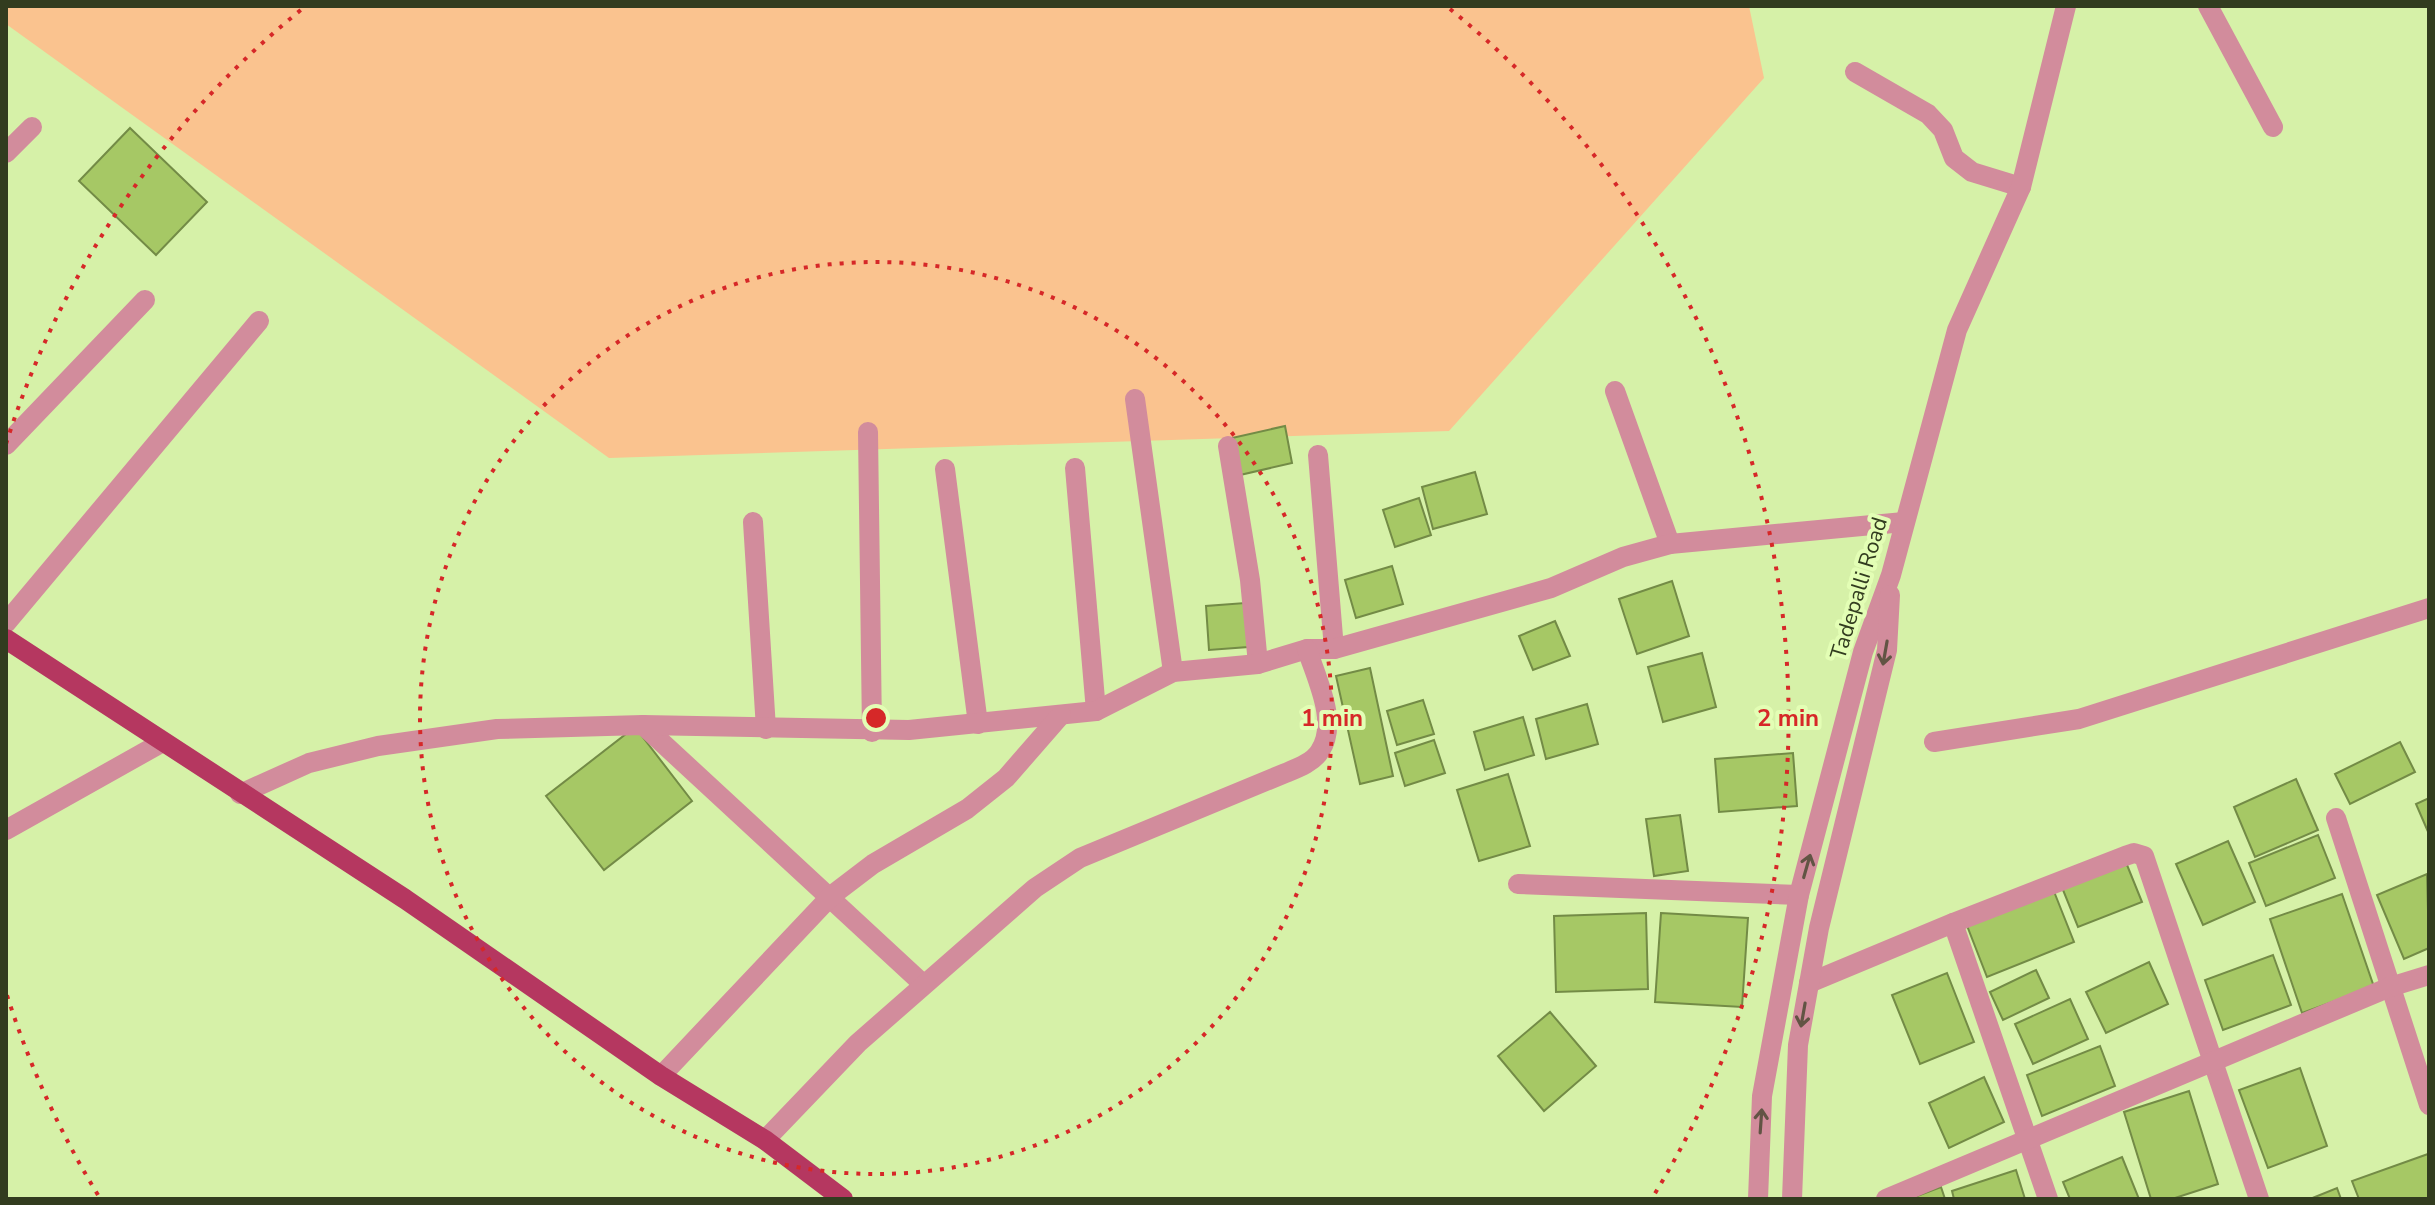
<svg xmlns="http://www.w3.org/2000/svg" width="2435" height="1205" font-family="'Nunito Sans',sans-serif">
<rect width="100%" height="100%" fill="#d6f1a8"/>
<path fill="#fac38f" d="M6,6H1749L1764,78L1449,431L609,458L6,24Z"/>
<g fill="#a6c865" stroke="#738b46" stroke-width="2">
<path d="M130,128L207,202L156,255L79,181Z"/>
<path d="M1285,426L1292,463L1240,475L1232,438Z"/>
<path d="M1475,472L1487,514L1433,529L1422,487Z"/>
<path d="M1419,498L1431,535L1395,547L1383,510Z"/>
<path d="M1392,566L1403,604L1356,618L1345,580Z"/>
<path d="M1672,581L1689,636L1637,654L1619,599Z"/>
<path d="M1245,603L1248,647L1209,650L1206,606Z"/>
<path d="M1555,621L1570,656L1533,670L1519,636Z"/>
<path d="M1702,653L1716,707L1663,722L1648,667Z"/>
<path d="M1370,668L1393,776L1360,784L1336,676Z"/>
<path d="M1423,700L1434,734L1397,745L1387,711Z"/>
<path d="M1587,704L1598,744L1546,759L1536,719Z"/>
<path d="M1523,717L1534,755L1485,770L1474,732Z"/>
<path d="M635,727L692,801L604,870L546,796Z"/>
<path d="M1434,740L1445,773L1405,786L1395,753Z"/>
<path d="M2400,742L2415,772L2350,804L2335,774Z"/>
<path d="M1793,753L1797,806L1719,812L1715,759Z"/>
<path d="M1508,774L1530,846L1479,861L1457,790Z"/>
<path d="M2296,779L2318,830L2255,857L2234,807Z"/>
<path d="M2429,798V834L2416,804Z"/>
<path d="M1680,815L1688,871L1654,876L1646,819Z"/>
<path d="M2318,835L2335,878L2266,906L2249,863Z"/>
<path d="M2228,841L2255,902L2203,925L2176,864Z"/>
<path d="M2125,860L2142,902L2078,927L2061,885Z"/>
<path d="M2427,874L2429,948L2404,959L2377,895Z"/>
<path d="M2053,889L2074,942L1987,977L1966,923Z"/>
<path d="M2342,894L2374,987L2302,1013L2270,919Z"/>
<path d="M1646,913L1648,989L1556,992L1554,916Z"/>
<path d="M1661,913L1748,918L1742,1007L1655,1002Z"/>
<path d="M2273,955L2291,1005L2223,1030L2205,980Z"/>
<path d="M2149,962L2168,1004L2106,1033L2086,992Z"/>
<path d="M2036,970L2049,998L2003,1020L1990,992Z"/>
<path d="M1947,973L1974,1042L1920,1064L1892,995Z"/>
<path d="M2070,999L2088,1039L2033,1064L2015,1024Z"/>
<path d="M1550,1012L1596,1066L1544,1111L1498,1056Z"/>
<path d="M2100,1046L2115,1086L2042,1116L2027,1075Z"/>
<path d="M2300,1068L2327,1146L2268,1168L2239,1090Z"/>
<path d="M1984,1077L2004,1122L1949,1148L1929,1103Z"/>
<path d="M2189,1091L2218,1184L2172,1199H2151L2124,1112Z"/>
<path d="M2428,1154L2429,1199H2359L2352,1181Z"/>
<path d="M2122,1157L2139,1199H2070L2063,1182Z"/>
<path d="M2016,1170L2025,1199H1954L1952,1191Z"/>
<path d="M1941,1187L1945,1199H1909Z"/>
<path d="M2337,1188L2341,1199H2310Z"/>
</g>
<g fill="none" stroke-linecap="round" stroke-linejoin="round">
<g stroke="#d28c9c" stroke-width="20">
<path d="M2208,6L2273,127"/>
<path d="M1855,72L1928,114L1943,130L1954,158L1972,172L2021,187"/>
<path d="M6,153L32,127"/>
<path d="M1615,391L1670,544"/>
<path d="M1135,399L1173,672"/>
<path d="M868,432L872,732"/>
<path d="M6,445L145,300"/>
<path d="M1228,446L1250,580L1258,664"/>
<path d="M1318,455L1334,649"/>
<path d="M1075,468L1096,711"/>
<path d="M945,469L978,724"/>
<path d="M753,522L766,729"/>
<path d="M6,623L259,321"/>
<path d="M643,725L923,984"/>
<path d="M1934,742L2079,719L2429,608"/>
<path d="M240,794L309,763L378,746L497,729L643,725L909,730L1096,711L1173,672L1258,664L1307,649H1334L1551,588L1623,557L1670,544L1904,522"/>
<path d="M2336,818L2429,1105"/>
<path d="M6,830L161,743"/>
<path d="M1518,884L1799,895"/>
<path d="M1953,923L2125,856L2134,853L2144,856L2259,1199"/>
<path d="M1809,983L1953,923L2048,1199"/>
<path d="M661,1076L831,896L873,864L967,809L1006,778L1061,715"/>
<path d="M765,1140L858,1043L1035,888L1080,858L1283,774C1295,769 1313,763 1320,751C1339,722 1316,678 1307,649"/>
<path d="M1886,1199L2390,987L2429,975"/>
</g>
<g stroke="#d28c9c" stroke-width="20">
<path d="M1758,1199L1762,1096L1799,895L1863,652L1891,575L1957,330L2021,187L2066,6"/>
<path d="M1792,1199L1798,1045L1819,928L1887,650L1890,595"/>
</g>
<path stroke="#b53760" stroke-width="20" d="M6,639L405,899L661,1076L765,1140L843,1199"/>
</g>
<defs><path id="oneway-shaft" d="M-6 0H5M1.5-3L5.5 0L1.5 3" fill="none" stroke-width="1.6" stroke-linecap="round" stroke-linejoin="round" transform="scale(2)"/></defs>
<g stroke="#625444">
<use href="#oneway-shaft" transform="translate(1885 653) rotate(100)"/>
<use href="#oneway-shaft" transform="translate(1807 866) rotate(-74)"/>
<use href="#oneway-shaft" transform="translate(1803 1015) rotate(100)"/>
<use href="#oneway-shaft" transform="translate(1761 1121) rotate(-86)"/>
</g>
<g fill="none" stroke="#d62828" stroke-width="4" stroke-dasharray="4 8">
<circle cx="876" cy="718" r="456"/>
<path d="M98 1195A912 912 0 0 1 6 992M6 444A912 912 0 0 1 302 9M1450 9A912 912 0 0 1 1654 1195"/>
</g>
<g text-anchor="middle" stroke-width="8" stroke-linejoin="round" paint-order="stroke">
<g font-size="22" fill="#323c1f" stroke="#e3feb5">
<text transform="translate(1858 588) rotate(-73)" y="8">Tadepalli Road</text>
</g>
</g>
<circle cx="876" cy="718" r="12" fill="#d62828" stroke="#e3feb5" stroke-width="4"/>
<g font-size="24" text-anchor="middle" font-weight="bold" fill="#d62828" stroke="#e3feb5" stroke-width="8" stroke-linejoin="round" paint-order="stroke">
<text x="1332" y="726">1 min</text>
<text x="1788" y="726">2 min</text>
</g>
<rect width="2435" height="1205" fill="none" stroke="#323c1f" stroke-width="16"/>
</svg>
